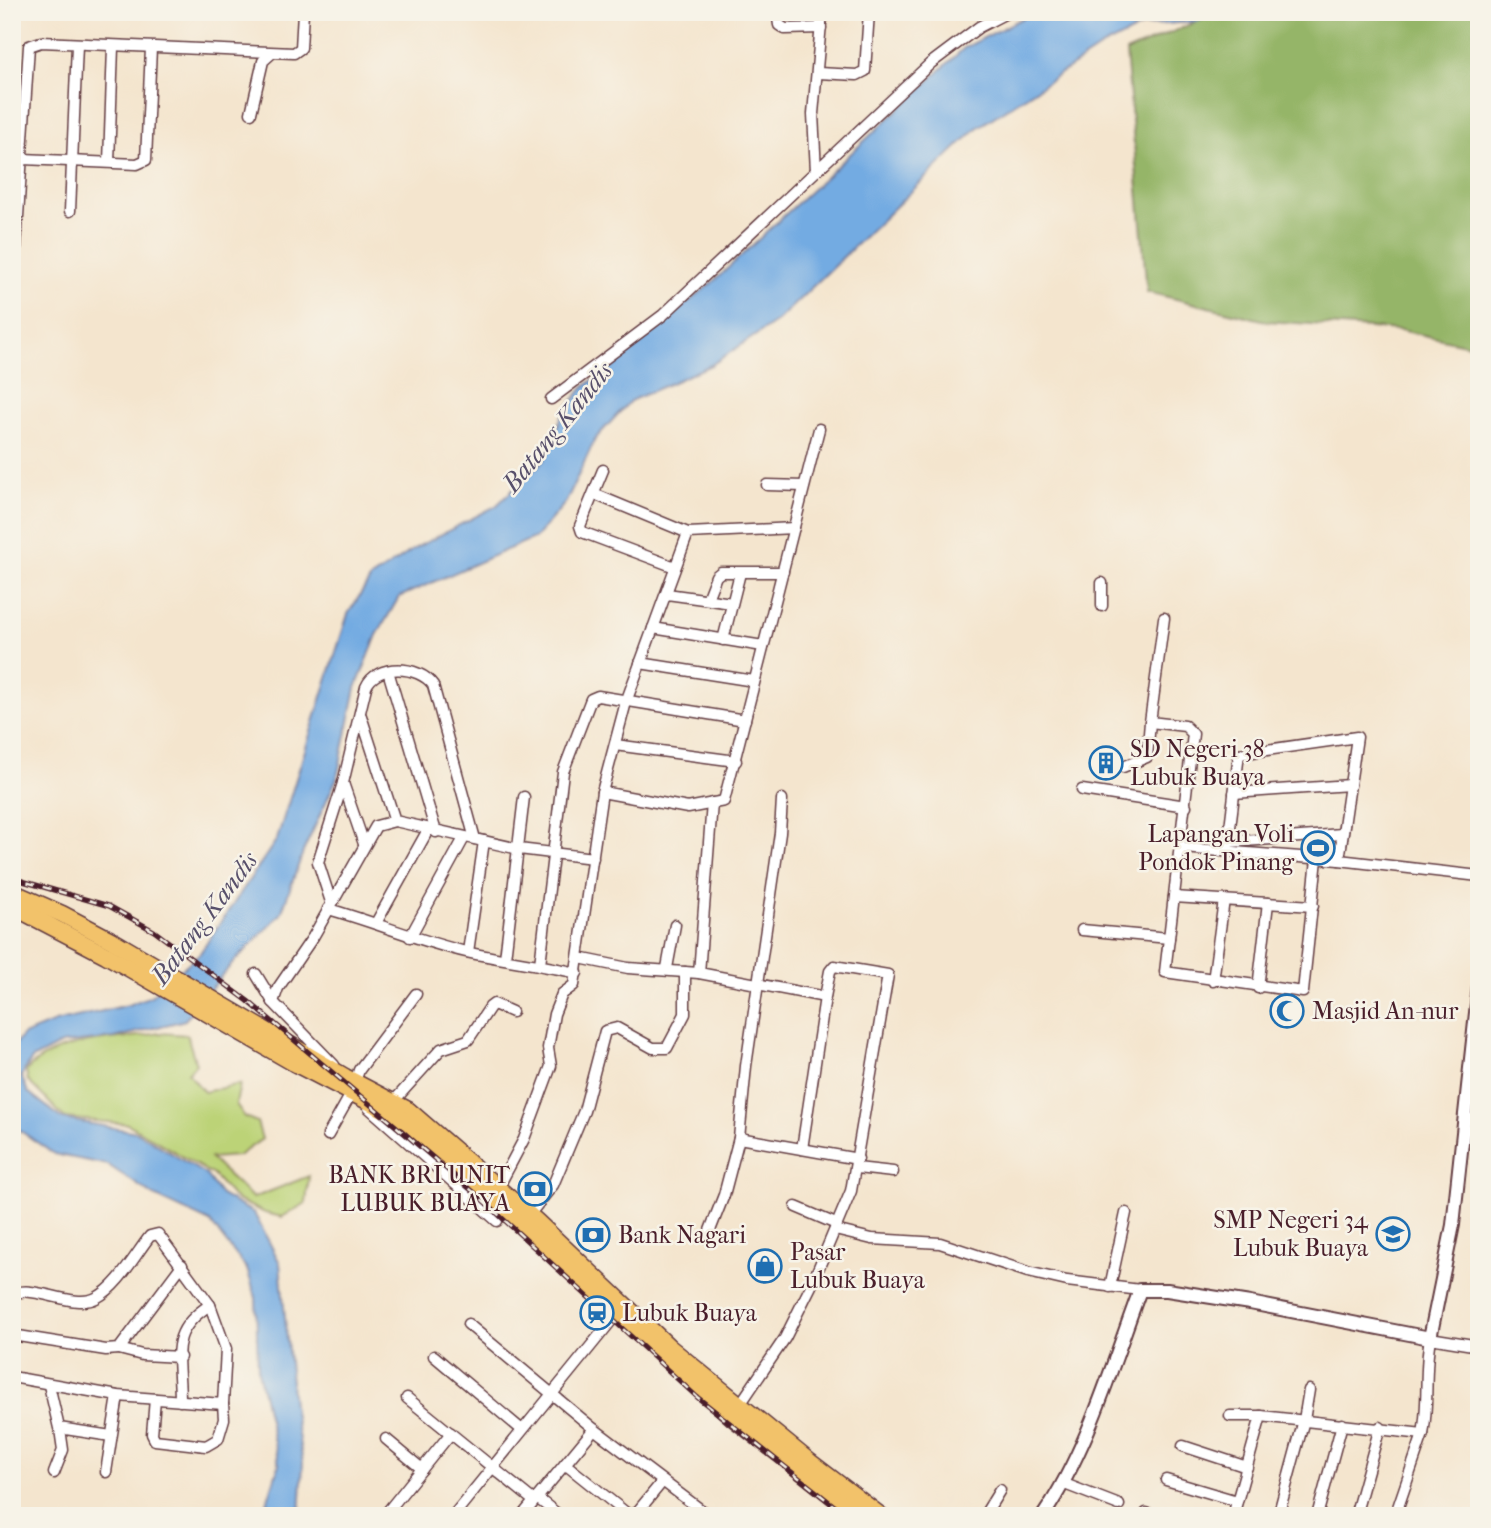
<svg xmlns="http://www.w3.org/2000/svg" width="1491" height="1528" font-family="'IM FELL French Canon',serif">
<rect width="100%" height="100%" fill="#f7f3e8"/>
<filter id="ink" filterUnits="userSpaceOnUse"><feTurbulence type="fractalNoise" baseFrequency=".0143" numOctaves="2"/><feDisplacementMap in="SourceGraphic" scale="14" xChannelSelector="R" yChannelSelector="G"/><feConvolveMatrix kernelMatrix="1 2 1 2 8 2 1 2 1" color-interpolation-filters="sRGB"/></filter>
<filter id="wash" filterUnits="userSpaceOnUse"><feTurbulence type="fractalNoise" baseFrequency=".00686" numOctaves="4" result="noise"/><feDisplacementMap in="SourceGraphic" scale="28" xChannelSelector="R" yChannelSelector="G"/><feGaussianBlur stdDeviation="1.57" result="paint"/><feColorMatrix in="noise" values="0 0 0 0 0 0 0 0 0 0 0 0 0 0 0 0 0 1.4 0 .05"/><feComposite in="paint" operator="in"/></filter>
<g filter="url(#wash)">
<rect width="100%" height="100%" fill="#f4e5ce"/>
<path fill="#bcd377" stroke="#837951" stroke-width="2" d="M160,1033L187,1035L196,1064L188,1073L204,1092L240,1084L236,1104L245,1117L257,1122L262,1139L238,1156L210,1158L253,1198L309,1176L306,1203L282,1217L265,1213L235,1199L213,1175L128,1124L65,1118L28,1081L26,1071C57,1037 118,1041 160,1033Z"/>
<path fill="#95b568" stroke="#706a4a" stroke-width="2" d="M1219,12H1479V347L1400,330L1266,321L1147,292L1126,52Z"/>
<path fill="#73abe2" stroke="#5e6586" stroke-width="2" d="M1034,12H1212L1199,21L1143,26L1101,47L977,128L777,321L711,365L630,401L595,439L566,502L536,537L399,597L377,635L356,688L337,778L303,852L281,914L232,964L185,1020L114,1038L61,1044L32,1059L21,1076L28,1092L63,1119L137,1132L206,1175L221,1195L254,1213L280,1263L293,1405L303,1463L300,1516H263L279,1464L258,1371L256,1298L247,1269L210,1222L154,1196L108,1165L54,1154L12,1125V1047L23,1035L55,1022L128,1005L151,996L200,953L277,839L348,614L371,578L417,547L496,506L544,460L563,413L583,388L714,281L964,48Z"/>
</g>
<g filter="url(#ink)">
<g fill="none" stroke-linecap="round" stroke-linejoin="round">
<defs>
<g id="minor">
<path d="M777,12L779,25L785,29L821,28"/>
<path d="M818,73L857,75L865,71L869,12"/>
<path d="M251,113L263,61L272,53"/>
<path d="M23,159L137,164L146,160L151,48"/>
<path d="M109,162L113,47"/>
<path d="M816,171L813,114L822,12"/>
<path d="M70,211L77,45"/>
<path d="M12,254L16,247L29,46L41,42L294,53L301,48L303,12"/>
<path d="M551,399L663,315L931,63L979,27L1008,12"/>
<path d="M603,470L580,526L582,532L675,567"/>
<path d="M767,485L804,486"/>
<path d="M594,494L688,533"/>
<path d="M1102,583V606"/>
<path d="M667,594L732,603"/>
<path d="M707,599L716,576L721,572H783"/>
<path d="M1164,618L1150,722L1185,726L1193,734L1165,972L1303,992L1317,859"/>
<path d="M653,628L763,646"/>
<path d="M723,640L740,573"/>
<path d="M640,663L754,681"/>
<path d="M388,671L436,832"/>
<path d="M361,716L395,821"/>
<path d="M615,745L736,761"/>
<path d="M1123,767L1147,757L1150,722"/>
<path d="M1082,790L1186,806"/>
<path d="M602,792L688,808L724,801L819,429"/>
<path d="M1234,793L1350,785"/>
<path d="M1229,842L1342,834"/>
<path d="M364,844L343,783L366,687C376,663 419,665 433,685L475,839"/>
<path d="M1182,848L1339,860L1479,876"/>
<path d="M1227,852L1239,754L1357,737L1339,860"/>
<path d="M1174,897L1313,906"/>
<path d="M331,902L318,862L343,783"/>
<path d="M328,909C375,922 419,941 466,952C503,960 540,964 577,973"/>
<path d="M376,923L428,830"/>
<path d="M1082,930L1169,938"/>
<path d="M410,937L464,838"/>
<path d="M468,952L484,841"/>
<path d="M505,958L524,797"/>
<path d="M579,958L628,968L699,973L825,997L830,971L834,966L888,975L851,1191L811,1286L785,1338L739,1406"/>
<path d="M540,964L563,772L591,699L598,696L745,720"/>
<path d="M667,968L675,925"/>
<path d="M699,973L712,803"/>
<path d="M256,974L273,1002"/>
<path d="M1213,981L1224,900"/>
<path d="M1258,988L1268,903"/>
<path d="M334,1065L273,1002L278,988L313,937L376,826L395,821L519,849L593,858"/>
<path d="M393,1102L441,1049L468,1040L490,1007L494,1004L512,1012"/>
<path d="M369,1108L497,1221"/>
<path d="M1466,1119H1479"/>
<path d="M328,1135L351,1094L359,1070L416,994"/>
<path d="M739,1138L858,1159"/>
<path d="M802,1149L825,997"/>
<path d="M857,1168L893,1172"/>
<path d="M498,1188L524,1139L551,1066L548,1048L554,1014L562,994L574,985L602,792L626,702L688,533L794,528"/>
<path d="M796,1207L836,1224"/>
<path d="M529,1215L553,1185L584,1111L605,1031L617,1028L653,1048H667L685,1014V972"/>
<path d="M835,1230L872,1239L940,1243L1028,1272L1067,1281L1140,1290"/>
<path d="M707,1238L724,1195L739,1138L746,1066L780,833L782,799"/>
<path d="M1110,1287L1126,1213"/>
<path d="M12,1296C28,1281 73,1310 96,1298C118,1287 135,1255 150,1236L158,1234L210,1305C167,1332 180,1356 180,1401"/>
<path d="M468,1324L594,1429L709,1516"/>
<path d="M12,1335L106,1350L119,1349L182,1265"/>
<path d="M119,1349L142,1355L180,1357"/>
<path d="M434,1356L522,1430"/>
<path d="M12,1377L118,1396L223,1404L226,1349L210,1305"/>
<path d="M49,1385L59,1428L111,1436"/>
<path d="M407,1398L534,1501"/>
<path d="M155,1399L152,1434L155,1440L206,1446L218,1439L224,1419L223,1404"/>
<path d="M1230,1416H1261"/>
<path d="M386,1439L422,1469"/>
<path d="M1183,1446L1247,1467"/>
<path d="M565,1464L630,1516"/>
<path d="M106,1472L118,1396"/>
<path d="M54,1473L63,1450L60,1429"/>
<path d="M1166,1480L1237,1501"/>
<path d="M1062,1483L1119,1505"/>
<path d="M537,1498L560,1516"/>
<path d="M1146,1513L1155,1516"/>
<path d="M384,1516L451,1433"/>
<path d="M453,1516L616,1315"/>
<path d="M522,1516L594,1429"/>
<path d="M634,1516L662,1482"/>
<path d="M984,1516L1000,1490"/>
<path d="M1233,1516L1261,1416L1423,1434C1429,1402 1424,1371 1430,1338L1479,1346"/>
<path d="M1278,1516L1304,1420L1309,1390"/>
<path d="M1317,1516L1342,1424"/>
<path d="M1355,1516L1380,1427"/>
<path d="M1395,1516L1423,1434"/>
</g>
<path id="tertiary" d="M1043,1516C1088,1449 1112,1365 1140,1290H1167L1250,1303L1430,1338L1453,1225L1479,985"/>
<g id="trunk">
<path d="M12,892L62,914L113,941L345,1077L408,1110L536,1221L669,1347L810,1462L881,1516"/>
<path d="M12,906L106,955L294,1063L408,1122L732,1417L858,1516"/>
</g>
</defs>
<use href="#minor" stroke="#643d43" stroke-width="13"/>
<use href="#tertiary" stroke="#643d43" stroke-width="16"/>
<use href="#trunk" stroke="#643d43" stroke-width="19"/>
<use href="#minor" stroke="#fff" stroke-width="10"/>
<use href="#tertiary" stroke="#fff" stroke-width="12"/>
<use href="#trunk" stroke="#f2c26a" stroke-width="16"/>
<defs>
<path id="rail" d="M12,878L109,906L154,931L248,1001L476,1194L697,1397L847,1516"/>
</defs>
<use href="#rail" stroke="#4a1f2b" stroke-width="5"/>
<use href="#rail" stroke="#f7f3e8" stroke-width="2.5" stroke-dasharray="8" stroke-linecap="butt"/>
</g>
</g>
<defs>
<symbol id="building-ring" viewBox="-11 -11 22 22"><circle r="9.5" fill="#f7f3e8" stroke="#1f6fb2" stroke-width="1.5"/><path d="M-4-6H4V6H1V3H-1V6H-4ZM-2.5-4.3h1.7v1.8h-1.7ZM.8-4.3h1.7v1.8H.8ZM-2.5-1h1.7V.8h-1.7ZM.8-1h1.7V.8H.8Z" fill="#1f6fb2"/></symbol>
<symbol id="stadium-ring" viewBox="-11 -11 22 22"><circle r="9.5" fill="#f7f3e8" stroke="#1f6fb2" stroke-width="1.5"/><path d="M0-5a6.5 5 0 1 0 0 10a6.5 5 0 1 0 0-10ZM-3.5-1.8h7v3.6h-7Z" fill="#1f6fb2"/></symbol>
<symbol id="mosque-ring" viewBox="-11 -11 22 22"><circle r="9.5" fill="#f7f3e8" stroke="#1f6fb2" stroke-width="1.5"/><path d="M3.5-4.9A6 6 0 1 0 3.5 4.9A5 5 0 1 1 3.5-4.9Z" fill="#1f6fb2"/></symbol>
<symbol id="bank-ring" viewBox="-11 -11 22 22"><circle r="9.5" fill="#f7f3e8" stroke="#1f6fb2" stroke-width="1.5"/><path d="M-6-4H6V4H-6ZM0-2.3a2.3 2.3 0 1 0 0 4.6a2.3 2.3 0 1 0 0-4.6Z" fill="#1f6fb2"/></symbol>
<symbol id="school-ring" viewBox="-11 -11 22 22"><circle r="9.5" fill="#f7f3e8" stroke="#1f6fb2" stroke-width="1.5"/><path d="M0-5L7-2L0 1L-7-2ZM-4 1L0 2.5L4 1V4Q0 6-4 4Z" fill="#1f6fb2"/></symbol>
<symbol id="shop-ring" viewBox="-11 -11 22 22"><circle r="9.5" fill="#f7f3e8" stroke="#1f6fb2" stroke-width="1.5"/><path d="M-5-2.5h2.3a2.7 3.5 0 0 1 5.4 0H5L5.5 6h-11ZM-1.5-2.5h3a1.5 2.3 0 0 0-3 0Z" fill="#1f6fb2"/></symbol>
<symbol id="station-ring" viewBox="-11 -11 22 22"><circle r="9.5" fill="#f7f3e8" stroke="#1f6fb2" stroke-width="1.5"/><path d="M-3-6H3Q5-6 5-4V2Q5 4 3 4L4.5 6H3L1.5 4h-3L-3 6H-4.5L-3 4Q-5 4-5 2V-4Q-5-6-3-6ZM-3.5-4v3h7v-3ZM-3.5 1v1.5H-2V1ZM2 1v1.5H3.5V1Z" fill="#1f6fb2"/></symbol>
</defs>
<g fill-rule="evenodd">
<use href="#building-ring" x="1087" y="744" width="38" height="38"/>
<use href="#stadium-ring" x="1299" y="829" width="38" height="38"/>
<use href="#mosque-ring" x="1268" y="992" width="38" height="38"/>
<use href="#bank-ring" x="516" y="1170" width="38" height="38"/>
<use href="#school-ring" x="1374" y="1215" width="38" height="38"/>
<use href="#bank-ring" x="574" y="1216" width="38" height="38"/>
<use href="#shop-ring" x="746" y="1247" width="38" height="38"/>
<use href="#station-ring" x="578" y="1294" width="38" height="38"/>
</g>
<g text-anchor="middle" stroke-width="5" stroke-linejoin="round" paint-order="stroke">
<g font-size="24" fill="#4a1f2b" stroke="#f7f3e8" text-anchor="start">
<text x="1130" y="757">SD Negeri 38<tspan x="1130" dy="28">Lubuk Buaya</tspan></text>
<text x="1294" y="842" text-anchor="end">Lapangan Voli<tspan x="1294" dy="28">Pondok Pinang</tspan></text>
<text x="1312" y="1019">Masjid An-nur</text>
<text x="510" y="1183" text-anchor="end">BANK BRI UNIT<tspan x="510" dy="28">LUBUK BUAYA</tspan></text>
<text x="1368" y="1228" text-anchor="end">SMP Negeri 34<tspan x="1368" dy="28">Lubuk Buaya</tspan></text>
<text x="618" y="1243">Bank Nagari</text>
<text x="790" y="1260">Pasar<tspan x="790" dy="28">Lubuk Buaya</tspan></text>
<text x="622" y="1321">Lubuk Buaya</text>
</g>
<g font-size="26" font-style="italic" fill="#58506b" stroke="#f7f3e8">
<text transform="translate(557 427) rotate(-51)" y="9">Batang Kandis</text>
<text transform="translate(204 918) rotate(-53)" y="9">Batang Kandis</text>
</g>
</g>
<rect width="1491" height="1528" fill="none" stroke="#f7f3e8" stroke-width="42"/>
</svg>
